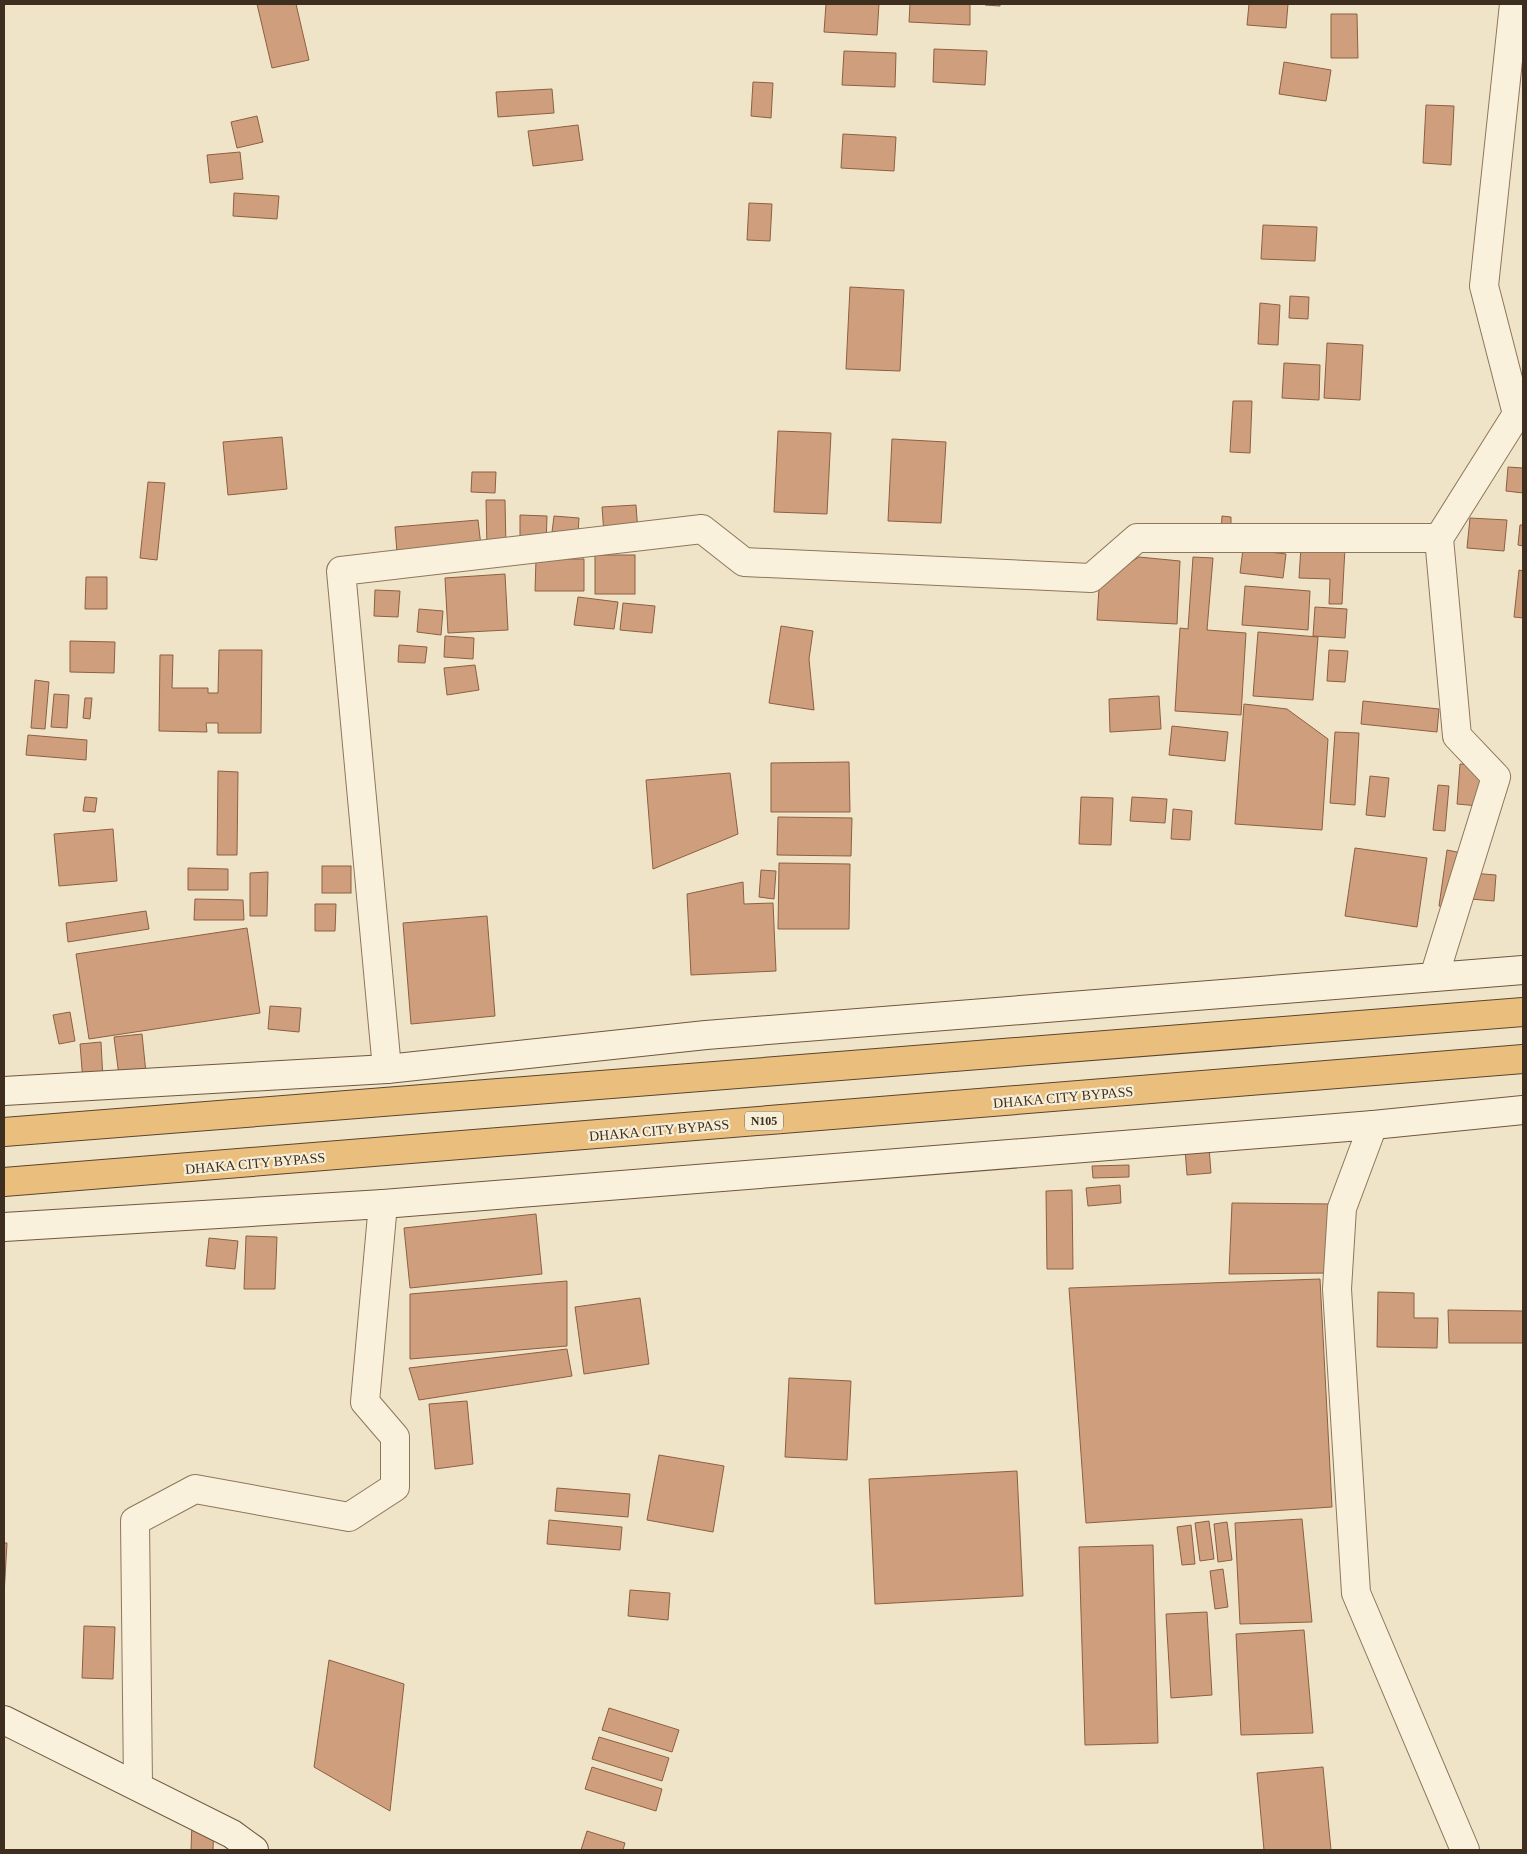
<svg xmlns="http://www.w3.org/2000/svg" width="1527" height="1854" font-family="'Times New Roman',serif">
<rect width="100%" height="100%" fill="#f0e4c8"/>
<g fill="#cf9f7d" stroke="#8d5f41">
<path d="M257,4H296L309,60L272,68Z"/>
<path d="M826,4H879L877,35L824,32Z"/>
<path d="M910,4H970V25L909,22Z"/>
<path d="M985,4H1000V6L985,5Z"/>
<path d="M1249,4H1288L1286,28L1247,25Z"/>
<path d="M1331,14H1357L1358,58H1331Z"/>
<path d="M934,49L987,51L985,85L933,82Z"/>
<path d="M844,51L896,53L895,87L842,85Z"/>
<path d="M1284,62L1331,70L1326,101L1279,94Z"/>
<path d="M753,82L773,83L771,118L751,116Z"/>
<path d="M552,89L554,113L498,117L496,92Z"/>
<path d="M1426,105L1454,106L1451,165L1423,163Z"/>
<path d="M257,116L263,142L237,148L231,122Z"/>
<path d="M578,125L583,160L533,166L528,131Z"/>
<path d="M843,134L896,137L894,171L841,168Z"/>
<path d="M240,152L243,179L210,183L207,155Z"/>
<path d="M234,193L279,196L277,219L233,216Z"/>
<path d="M749,203L772,204L770,241L747,240Z"/>
<path d="M1263,225L1317,227L1315,261L1261,259Z"/>
<path d="M850,287L904,290L900,371L846,369Z"/>
<path d="M1290,296L1309,297L1308,319L1289,318Z"/>
<path d="M1260,303L1280,305L1278,345L1258,344Z"/>
<path d="M1327,343L1363,345L1360,400L1324,398Z"/>
<path d="M1284,363L1320,365L1319,400L1282,398Z"/>
<path d="M1233,401H1252L1250,453L1230,452Z"/>
<path d="M778,431L831,433L827,514L774,512Z"/>
<path d="M282,437L287,489L228,495L223,442Z"/>
<path d="M892,439L946,442L941,523L888,521Z"/>
<path d="M1508,467L1523,468V493L1506,491Z"/>
<path d="M472,472H496L495,493L471,492Z"/>
<path d="M148,482L165,483L157,560L140,558Z"/>
<path d="M486,500H505L506,549L487,550Z"/>
<path d="M636,505L638,533L604,534L602,507Z"/>
<path d="M520,515L547,516L546,545L520,544Z"/>
<path d="M554,516L579,518L578,533L552,532Z"/>
<path d="M1222,516L1231,517V534L1221,533Z"/>
<path d="M1470,518L1507,520L1504,551L1467,548Z"/>
<path d="M478,520L481,546L397,553L395,527Z"/>
<path d="M1520,525H1523V546L1518,545Z"/>
<path d="M1301,546L1345,548L1342,604H1329L1330,579L1299,578Z"/>
<path d="M1243,549L1286,554L1283,578L1240,573Z"/>
<rect x="595" y="555" width="40" height="39"/>
<path d="M1139,557L1180,561L1177,624L1097,620L1099,588L1119,569Z"/>
<path d="M1193,557L1213,558L1207,630L1246,633L1241,715L1175,711L1180,628L1188,629Z"/>
<path d="M536,559H584V591H535Z"/>
<path d="M1519,570L1523,571V618L1514,617Z"/>
<path d="M505,574L508,630L448,633L445,578Z"/>
<path d="M86,577H107V609H85Z"/>
<path d="M1245,586L1310,591L1308,630L1242,625Z"/>
<path d="M375,590L400,591L398,617L374,616Z"/>
<path d="M578,597L618,602L614,629L574,625Z"/>
<path d="M623,603L655,606L652,633L620,630Z"/>
<path d="M1315,607L1347,609L1345,638L1313,636Z"/>
<path d="M419,609L443,611L441,635L417,632Z"/>
<path d="M781,626L813,631L809,659L814,710L769,703Z"/>
<path d="M1258,632L1318,637L1313,700L1253,696Z"/>
<path d="M445,636L474,638L473,659L444,657Z"/>
<path d="M70,641L115,642L114,673L70,672Z"/>
<path d="M399,645L427,647L425,663L398,662Z"/>
<path d="M219,650H262L261,733H218V723H206L207,732L159,731L160,655H173L172,688H208V693H218Z"/>
<path d="M1329,650L1348,651L1345,682L1327,681Z"/>
<path d="M475,665L479,690L447,695L444,668Z"/>
<path d="M35,680L49,682L45,729L31,728Z"/>
<path d="M54,694L69,695L67,728L51,727Z"/>
<path d="M1159,696L1161,729L1110,732L1109,699Z"/>
<path d="M85,698H92L90,719L83,718Z"/>
<path d="M1363,701L1439,709L1437,732L1361,724Z"/>
<path d="M1244,704L1287,709L1328,739L1322,830L1235,824Z"/>
<path d="M1172,726L1228,732L1225,761L1169,755Z"/>
<path d="M1335,732L1359,733L1355,805L1330,803Z"/>
<path d="M28,735L87,740L86,760L26,755Z"/>
<path d="M849,762L850,812H771V763Z"/>
<path d="M1460,764L1481,766L1479,806L1457,804Z"/>
<path d="M218,771L238,772L237,855H217Z"/>
<path d="M730,773L738,834L653,869L646,780Z"/>
<path d="M1370,776L1389,778L1385,817L1366,815Z"/>
<path d="M1438,785L1449,786L1445,831L1433,830Z"/>
<path d="M85,797L97,798L95,812L83,811Z"/>
<path d="M1081,797L1113,798L1111,845L1079,844Z"/>
<path d="M1132,797L1167,799L1165,823L1130,821Z"/>
<path d="M1173,809L1192,811L1190,840L1171,839Z"/>
<path d="M778,817L852,818L851,856L777,855Z"/>
<path d="M113,829L117,881L59,886L54,834Z"/>
<path d="M1355,848L1427,858L1417,927L1345,916Z"/>
<path d="M1447,850L1462,853L1455,908L1439,906Z"/>
<path d="M779,863L850,864L849,929H778Z"/>
<rect x="322" y="866" width="29" height="27"/>
<path d="M188,868L228,869V890H188Z"/>
<path d="M761,870L776,871L774,899L759,897Z"/>
<path d="M268,872L267,916H250V873Z"/>
<path d="M1472,873L1496,875L1494,901L1470,899Z"/>
<path d="M743,882L744,904L773,903L776,971L691,975L687,894Z"/>
<path d="M195,899L243,900L244,920H194Z"/>
<path d="M315,904H336L335,931H315Z"/>
<path d="M146,911L149,929L68,942L66,923Z"/>
<path d="M487,916L495,1016L411,1024L403,923Z"/>
<path d="M247,928L260,1013L89,1039L76,954Z"/>
<path d="M270,1006L301,1008L299,1032L268,1029Z"/>
<path d="M70,1012L75,1041L59,1044L53,1015Z"/>
<path d="M142,1034L146,1073L119,1076L114,1037Z"/>
<path d="M101,1042L103,1080L83,1082L80,1044Z"/>
<path d="M1209,1147L1211,1173L1187,1175L1185,1149Z"/>
<path d="M1129,1165V1177L1093,1178L1092,1166Z"/>
<path d="M1120,1185L1121,1203L1088,1206L1086,1188Z"/>
<path d="M1072,1190L1073,1269H1047L1046,1191Z"/>
<path d="M1232,1203L1333,1204L1331,1273L1229,1274Z"/>
<path d="M536,1214L542,1274L410,1288L404,1228Z"/>
<path d="M246,1236L277,1237L275,1289H244Z"/>
<path d="M209,1238L238,1241L235,1269L206,1266Z"/>
<path d="M1320,1279L1332,1507L1086,1523L1069,1288Z"/>
<path d="M567,1281V1346L410,1359V1294Z"/>
<path d="M1378,1292L1414,1293V1318H1438L1437,1348L1377,1347Z"/>
<path d="M640,1298L649,1364L584,1374L575,1307Z"/>
<path d="M1448,1310L1523,1311V1343H1449Z"/>
<path d="M567,1349L572,1376L419,1400L409,1368Z"/>
<path d="M789,1378L851,1381L847,1460L785,1457Z"/>
<path d="M467,1401L473,1464L435,1469L429,1404Z"/>
<path d="M659,1455L724,1466L713,1532L647,1520Z"/>
<path d="M1017,1471L1023,1596L875,1604L869,1479Z"/>
<path d="M557,1488L630,1494L628,1517L555,1511Z"/>
<path d="M1302,1519L1312,1622L1240,1624L1235,1523Z"/>
<path d="M549,1520L622,1527L620,1550L547,1544Z"/>
<path d="M1209,1521L1214,1559L1200,1561L1195,1523Z"/>
<path d="M1227,1522L1232,1560L1218,1562L1214,1524Z"/>
<path d="M1191,1525L1195,1564L1182,1565L1177,1527Z"/>
<path d="M4,1543H7L4,1595Z"/>
<path d="M1153,1545L1158,1743L1085,1745L1079,1547Z"/>
<path d="M1223,1569L1228,1607L1215,1609L1210,1571Z"/>
<path d="M630,1590L670,1593L668,1620L628,1616Z"/>
<path d="M1207,1612L1212,1695L1171,1698L1166,1614Z"/>
<path d="M84,1626L115,1627L113,1679L82,1678Z"/>
<path d="M1304,1630L1313,1733L1241,1735L1236,1634Z"/>
<path d="M329,1660L404,1684L390,1811L314,1767Z"/>
<path d="M609,1708L679,1730L672,1752L602,1730Z"/>
<path d="M599,1737L669,1758L662,1781L592,1759Z"/>
<path d="M592,1767L662,1789L656,1811L585,1789Z"/>
<path d="M1323,1767L1331,1850H1264L1257,1773Z"/>
<path d="M192,1822L214,1823L213,1850H191Z"/>
<path d="M587,1831L625,1843L623,1850H581Z"/>
</g>
<g fill="none" stroke-linecap="round" stroke-linejoin="round">
<defs>
<g id="minor">
<path d="M1434,977L1496,777L1457,736L1439,538L1517,414L1484,286L1514,4"/>
<path d="M387,1069L341,571L702,529L744,562L1091,578L1137,538H1439"/>
<path d="M1373,1125L1342,1208L1337,1289L1356,1593L1465,1850"/>
<path d="M138,1785L135,1521L195,1489L349,1517L395,1487V1437L365,1402L383,1204"/>
</g>
<g id="secondary">
<path d="M4,1091L387,1069L706,1035L1523,970"/>
<path d="M4,1227L383,1204L1373,1125L1523,1110"/>
<path d="M4,1720L232,1834L254,1850"/>
</g>
<g id="trunk">
<path d="M4,1132L1523,1012"/>
<path d="M4,1182L1523,1059"/>
</g>
</defs>
<use href="#minor" stroke="#8d765c" stroke-width="30"/>
<use href="#secondary" stroke="#6f573f" stroke-width="30"/>
<use href="#trunk" stroke="#5b4430" stroke-width="30"/>
<use href="#minor" stroke="#faf1dc" stroke-width="28"/>
<use href="#secondary" stroke="#faf1dc" stroke-width="28"/>
<use href="#trunk" stroke="#eabe7c" stroke-width="28"/>
</g>
<g text-anchor="middle" stroke-width="4.5" stroke-linejoin="round" paint-order="stroke">
<rect fill="#f7eed8" stroke="#756857" stroke-width="1" x="745" y="1111.5" width="38" height="19" rx="4"/>
<g font-size="12" font-weight="bold" fill="#3d2e20">
<text x="764" y="1125">N105</text>
</g>
<g font-size="14" fill="#3d2e20" stroke="#f7eed8">
<text transform="translate(1063 1097) rotate(-5)" y="5">DHAKA CITY BYPASS</text>
<text transform="translate(659 1130) rotate(-5)" y="5">DHAKA CITY BYPASS</text>
<text transform="translate(255 1163) rotate(-5)" y="5">DHAKA CITY BYPASS</text>
</g>
</g>
<rect width="1527" height="1854" fill="none" stroke="#3d2e20" stroke-width="10"/>
</svg>
